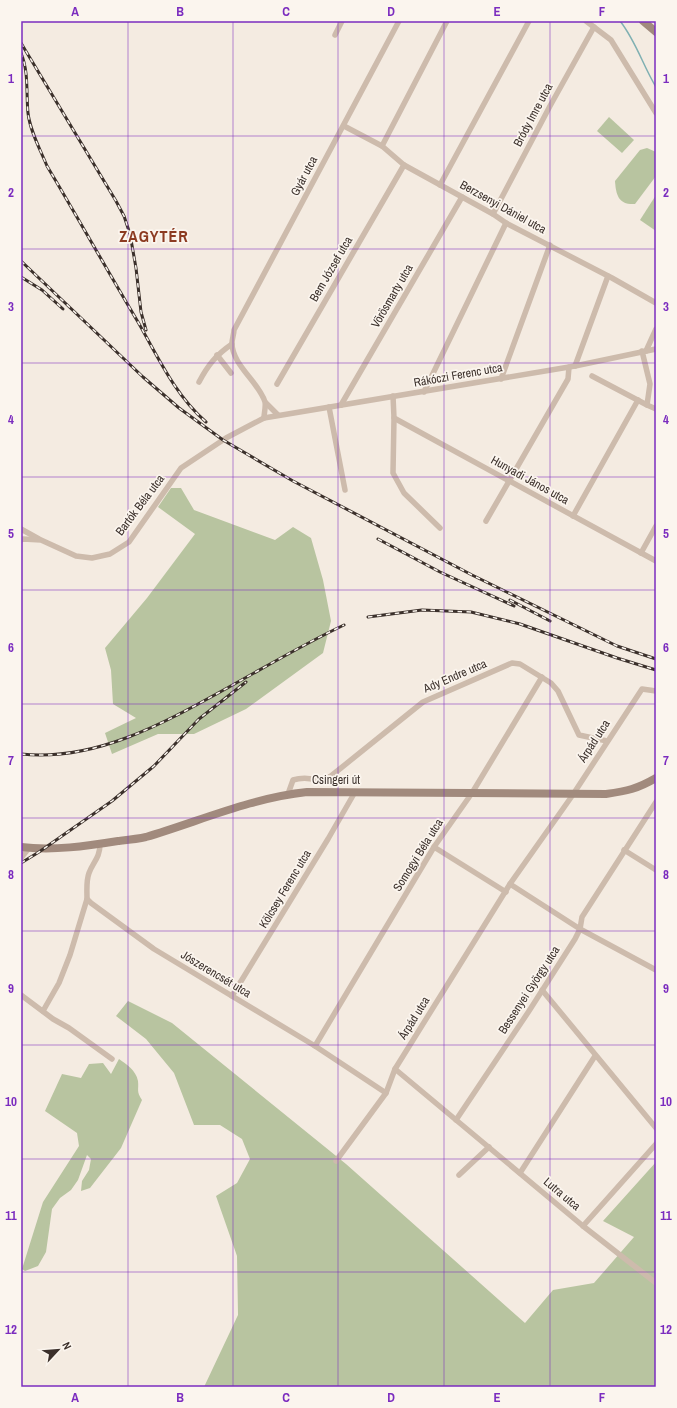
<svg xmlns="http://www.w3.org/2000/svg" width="677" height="1408" font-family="'Archivo Narrow',sans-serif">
<rect width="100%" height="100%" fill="#f4ebe1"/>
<g fill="#b8c4a0">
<path d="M609,117L634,140L622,153L597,131Z"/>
<path d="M647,148L656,152V176L635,204C619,205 616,196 615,181L640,150Z"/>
<path d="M656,195V231L640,220Z"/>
<path d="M171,488H181L194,510L275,540L293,527L311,538L323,580L331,621L323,653L246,709L194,734H158L112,754L105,733L136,718L113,704L111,670L105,648L147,598L195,534L158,507Z"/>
<path d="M128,1001L172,1023L346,1164L525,1323L553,1290L594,1283L634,1237L603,1221L656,1162V1387H204L238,1315L237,1256L216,1196L237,1183L250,1159L242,1139L220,1125H194L174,1073L146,1039L116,1016Z"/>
<path d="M119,1059C126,1064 136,1070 138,1081C139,1090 136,1091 142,1100L121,1148L90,1188L81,1191L82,1181L89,1170L91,1159L87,1155L78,1180L71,1190L60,1198L52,1209L46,1252L38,1266L25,1271L22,1269L43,1202L79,1146L77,1133L45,1111L62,1074L81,1078L89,1064L103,1063L111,1074Z"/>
</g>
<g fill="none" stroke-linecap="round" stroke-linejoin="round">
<path stroke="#7fb0b2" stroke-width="1.5" d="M620,21C636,41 643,66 656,87"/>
<g stroke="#cdbbac" stroke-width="5.5">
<path d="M586,21L611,40L656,113"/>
<path d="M335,35L342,21"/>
<path d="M344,126L382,146L404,165L493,214L506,223L612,278L656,303"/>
<path d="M382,146L447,21"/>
<path d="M440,185L529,21"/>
<path d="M493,214L550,106L594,27"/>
<path d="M642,351L650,384L647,405L656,409"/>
<path d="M646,351L656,329"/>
<path d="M217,355L231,373"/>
<path d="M575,366L608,276"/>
<path d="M592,376L647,405"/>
<path d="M501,379L550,245"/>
<path d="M199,382C208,365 216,355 232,344"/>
<path d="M277,384L404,165"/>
<path d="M424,392L506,223"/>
<path d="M393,396L394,418L656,561"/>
<path d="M266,403L278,415"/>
<path d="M341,405L462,197"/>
<path d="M329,407L345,490"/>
<path d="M264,418C264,413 266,407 265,402C259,382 232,365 232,343C232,339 234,334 234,330L399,21"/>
<path d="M394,418L393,473L404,493L440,528"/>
<path d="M573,516L638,400"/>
<path d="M486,521L568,379L569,367"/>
<path d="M21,529L39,539"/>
<path d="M21,540L23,539L41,540L76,556L92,558L110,554L129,542L181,468L226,438L264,418L575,366L656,349"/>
<path d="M641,553L656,526"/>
<path d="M288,794L293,780C303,777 311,778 321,781L331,776L423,702L512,663L520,664L551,683L558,691L579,735L607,741"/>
<path d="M100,844C100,858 93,862 89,873C86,881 87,890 87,899L91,903L154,949L315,1046L386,1093"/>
<path d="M434,847L506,892"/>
<path d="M624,850L656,870"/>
<path d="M21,858L29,848"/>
<path d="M510,884L580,929L656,970"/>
<path d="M542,990L656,1128"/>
<path d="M21,995L53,1019L69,1028L112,1059"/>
<path d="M232,996L328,839L355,792"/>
<path d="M43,1011L59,983L70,955L87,899"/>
<path d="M315,1046L434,847L472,793L542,677"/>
<path d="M395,1069L583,1226L656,1283"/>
<path d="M456,1120L529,1011L575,939L580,929L582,917L656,802"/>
<path d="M336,1161L386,1093L395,1069L510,884L572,796L642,689L656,691"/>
<path d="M520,1173L595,1056"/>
<path d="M459,1175L489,1147"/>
<path d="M583,1226L656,1144"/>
</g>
<g stroke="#a18a7d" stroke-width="8">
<path d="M643,21L656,32"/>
<path d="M21,847C53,851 87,846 118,841C127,840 137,839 146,837C200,821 251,798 307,792L606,794C627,791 637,789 656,778"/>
</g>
<defs>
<g id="rail">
<path d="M21,43L116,201L124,216L130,234L136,268L141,312L146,330"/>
<path d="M21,53C29,72 26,94 28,113C30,131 40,149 47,166C78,218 107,270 138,322C158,357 175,395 206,422"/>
<path d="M21,261L143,377L179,408L223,440L293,481L472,575L617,646L656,659"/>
<path d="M21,277L42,290L63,309"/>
<path d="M378,539L440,572L514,606"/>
<path d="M510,600L550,621"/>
<path d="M368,617L422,610L471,612L520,624L617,658L656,670"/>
<path d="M21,754C96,762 166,722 229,687C267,666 304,644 344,625"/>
<path d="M21,863L39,852L112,801L154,766L199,719L246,682"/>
</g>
</defs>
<use href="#rail" stroke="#3b302b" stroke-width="3"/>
<use href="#rail" stroke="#fbf5ee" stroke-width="1.5" stroke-dasharray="4.5" stroke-linecap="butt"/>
</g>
<path fill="none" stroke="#7b2cbf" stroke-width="1" stroke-opacity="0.55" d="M128,21V1387M233,21V1387M338,21V1387M444,21V1387M550,21V1387M21,136H656M21,249H656M21,363H656M21,477H656M21,590H656M21,704H656M21,818H656M21,931H656M21,1045H656M21,1159H656M21,1272H656"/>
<g text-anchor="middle" stroke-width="3.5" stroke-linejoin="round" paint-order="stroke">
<g font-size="12" fill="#3b302b" stroke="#fbf5ee">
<text transform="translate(533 115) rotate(-62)" y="4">Bródy Imre utca</text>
<text transform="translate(304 176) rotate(-62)" y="4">Gyár utca</text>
<text transform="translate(503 207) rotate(29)" y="4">Berzsenyi Dániel utca</text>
<text transform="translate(331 269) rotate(-60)" y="4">Bem József utca</text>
<text transform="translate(392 296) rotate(-60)" y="4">Vörösmarty utca</text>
<text transform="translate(458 375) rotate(-10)" y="4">Rákóczi Ferenc utca</text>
<text transform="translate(530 480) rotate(29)" y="4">Hunyadi János utca</text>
<text transform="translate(140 505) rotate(-53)" y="4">Bartók Béla utca</text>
<text transform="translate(455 676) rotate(-23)" y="4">Ady Endre utca</text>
<text transform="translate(594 741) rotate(-57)" y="4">Árpád utca</text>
<text x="336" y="784">Csingeri út</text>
<text transform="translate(418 855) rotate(-58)" y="4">Somogyi Béla utca</text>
<text transform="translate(285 889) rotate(-59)" y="4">Kölcsey Ferenc utca</text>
<text transform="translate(216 974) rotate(31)" y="4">Jószerencsét utca</text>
<text transform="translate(529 990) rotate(-57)" y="4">Bessenyei György utca</text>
<text transform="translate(414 1018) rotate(-58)" y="4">Árpád utca</text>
<text transform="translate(562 1194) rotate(40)" y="4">Lutra utca</text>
</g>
<g font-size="16" font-weight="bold" letter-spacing="1" fill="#8c3b22" stroke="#fbf5ee">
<text x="154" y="242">ZAGYTÉR</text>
</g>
</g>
<rect width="677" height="1408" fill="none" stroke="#fbf5ee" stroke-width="44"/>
<g transform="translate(58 1350) rotate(64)" stroke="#fbf5ee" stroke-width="3" paint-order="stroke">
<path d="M0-3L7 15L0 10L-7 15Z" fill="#3b302b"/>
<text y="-6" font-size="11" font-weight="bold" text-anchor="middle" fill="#3b302b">N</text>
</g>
<rect x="22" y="22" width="633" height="1364" fill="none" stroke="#7b2cbf" stroke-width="1.5"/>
<g font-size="13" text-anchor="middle" font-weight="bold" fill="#7b2cbf">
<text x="75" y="16">A</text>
<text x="180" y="16">B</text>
<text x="286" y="16">C</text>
<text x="391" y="16">D</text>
<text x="497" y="16">E</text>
<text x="602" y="16">F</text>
<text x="11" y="83">1</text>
<text x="666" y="83">1</text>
<text x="11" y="197">2</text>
<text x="666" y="197">2</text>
<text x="11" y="311">3</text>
<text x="666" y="311">3</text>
<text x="11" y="424">4</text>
<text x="666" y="424">4</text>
<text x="11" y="538">5</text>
<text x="666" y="538">5</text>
<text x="11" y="652">6</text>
<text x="666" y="652">6</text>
<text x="11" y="765">7</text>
<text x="666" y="765">7</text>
<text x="11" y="879">8</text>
<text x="666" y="879">8</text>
<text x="11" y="993">9</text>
<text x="666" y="993">9</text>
<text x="11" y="1106">10</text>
<text x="666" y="1106">10</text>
<text x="11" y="1220">11</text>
<text x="666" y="1220">11</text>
<text x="11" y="1334">12</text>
<text x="666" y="1334">12</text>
<text x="75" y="1402">A</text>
<text x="180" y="1402">B</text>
<text x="286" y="1402">C</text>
<text x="391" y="1402">D</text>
<text x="497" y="1402">E</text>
<text x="602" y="1402">F</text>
</g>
</svg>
